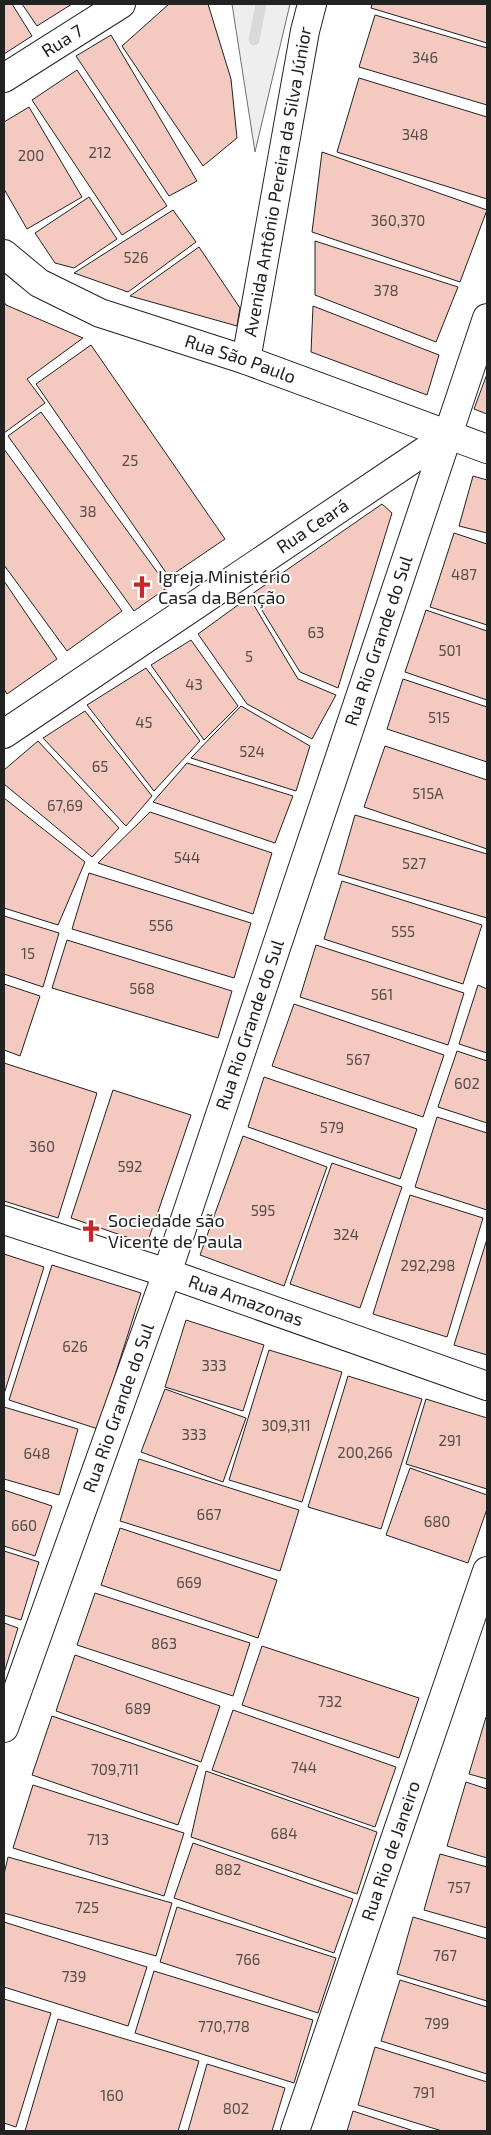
<svg xmlns="http://www.w3.org/2000/svg" width="491" height="2135" font-family="'Exo 2',sans-serif">
<rect width="100%" height="100%" fill="#fff"/>
<path fill="#eee" stroke="#6f6f6f" d="M232,4H290L255,152Z"/>
<g fill="none" stroke-linecap="round" stroke-linejoin="round">
<path stroke="#d9d9d9" stroke-width="11" d="M254,40L261,4"/>
</g>
<g fill="#f3c9c0" stroke="#222">
<path d="M4,4H12L32,36L4,54Z"/>
<path d="M22,4H72L37,26Z"/>
<path d="M169,4H208L231,79L237,138L203,166L122,46Z"/>
<path d="M372,4H487V43L371,8Z"/>
<path d="M375,15L487,48V105L359,67Z"/>
<path d="M111,35L197,181L169,196L76,56Z"/>
<path d="M77,70L167,206L122,235L32,100Z"/>
<path d="M359,78L487,117V199L337,152Z"/>
<path d="M29,107L82,197L27,229L4,189V122Z"/>
<path d="M322,152L487,210L460,282L312,232Z"/>
<path d="M89,197L117,239L74,268L55,263L35,233Z"/>
<path d="M173,210L196,242L128,292L74,273Z"/>
<path d="M315,241L458,287L436,342L315,295Z"/>
<path d="M199,247L240,308L237,326L130,296Z"/>
<path d="M4,302L6,305L83,338L27,379L45,403L4,433Z"/>
<path d="M313,306L439,355L427,395L311,352Z"/>
<path d="M91,345L225,539L169,577L36,384Z"/>
<path d="M487,374V414L474,409Z"/>
<path d="M41,412L168,587L134,611L8,436Z"/>
<path d="M4,449L122,611L67,651L4,565Z"/>
<path d="M473,476L487,480V533L459,526Z"/>
<path d="M382,504L392,513L338,688L300,672L252,594Z"/>
<path d="M454,533L487,544V625L430,607Z"/>
<path d="M4,581L57,659L7,694L4,689Z"/>
<path d="M249,597L298,679L336,695L312,739L247,704L198,634Z"/>
<path d="M426,610L487,631V700L405,672Z"/>
<path d="M191,640L238,706L204,740L151,665Z"/>
<path d="M146,668L200,741L154,791L87,705Z"/>
<path d="M403,679L487,707V762L387,729Z"/>
<path d="M241,706L310,746L296,791L191,758Z"/>
<path d="M85,711L152,796L126,826L43,738Z"/>
<path d="M38,741L119,828L92,857L4,784V770Z"/>
<path d="M385,746L487,780V849L364,807Z"/>
<path d="M187,763L293,796L275,843L153,802Z"/>
<path d="M4,798L85,862L58,925L4,908Z"/>
<path d="M150,812L272,853L253,914L98,863Z"/>
<path d="M355,815L487,854V918L338,874Z"/>
<path d="M89,873L251,923L234,978L72,929Z"/>
<path d="M342,881L482,925L463,984L324,939Z"/>
<path d="M4,916L59,933L43,987L4,974Z"/>
<path d="M67,940L232,991L218,1038L52,988Z"/>
<path d="M316,945L464,993L448,1045L300,997Z"/>
<path d="M4,984L40,996L20,1056L4,1050Z"/>
<path d="M478,985L487,989V1053L459,1044Z"/>
<path d="M294,1004L444,1055L423,1117L272,1066Z"/>
<path d="M457,1051L487,1061V1123L438,1107Z"/>
<path d="M4,1063L97,1093L58,1218L4,1201Z"/>
<path d="M264,1077L417,1129L400,1179L248,1127Z"/>
<path d="M113,1090L191,1115L147,1244L71,1218Z"/>
<path d="M437,1117L487,1133V1210L415,1187Z"/>
<path d="M243,1136L327,1167L284,1286L200,1255Z"/>
<path d="M332,1163L402,1187L360,1308L290,1284Z"/>
<path d="M410,1195L483,1218L447,1337L373,1314Z"/>
<path d="M487,1239V1355L454,1345Z"/>
<path d="M4,1254L44,1267L4,1394Z"/>
<path d="M52,1265L141,1293L98,1429L9,1400Z"/>
<path d="M186,1320L264,1345L243,1411L165,1387Z"/>
<path d="M269,1350L342,1372L302,1502L229,1480Z"/>
<path d="M348,1376L422,1399L381,1529L308,1507Z"/>
<path d="M165,1389L246,1418L223,1482L141,1452Z"/>
<path d="M426,1399L487,1418V1489L406,1464Z"/>
<path d="M4,1407L78,1429L59,1495L4,1479Z"/>
<path d="M139,1459L299,1510L280,1571L120,1521Z"/>
<path d="M410,1468L487,1495V1509L468,1563L386,1535Z"/>
<path d="M4,1490L52,1506L35,1556L4,1546Z"/>
<path d="M120,1528L277,1580L258,1638L101,1585Z"/>
<path d="M4,1551L39,1562L21,1620L4,1615Z"/>
<path d="M95,1593L250,1643L233,1696L77,1645Z"/>
<path d="M4,1623L18,1628L4,1673Z"/>
<path d="M262,1646L419,1698L399,1758L242,1705Z"/>
<path d="M75,1655L220,1706L201,1762L56,1711Z"/>
<path d="M233,1710L396,1767L375,1827L212,1770Z"/>
<path d="M52,1716L198,1766L178,1825L32,1775Z"/>
<path d="M486,1717L487,1718V1779L469,1774Z"/>
<path d="M206,1771L377,1832L357,1894L191,1837Z"/>
<path d="M466,1782L487,1789V1858L447,1846Z"/>
<path d="M33,1785L184,1833L164,1896L13,1848Z"/>
<path d="M193,1843L353,1899L334,1953L174,1898Z"/>
<path d="M440,1854L487,1867V1928L424,1910Z"/>
<path d="M8,1857L172,1903L156,1956L4,1913V1874Z"/>
<path d="M177,1907L336,1958L318,2013L160,1962Z"/>
<path d="M413,1917L487,1939V2001L397,1974Z"/>
<path d="M4,1922L147,1967L128,2026L4,1987Z"/>
<path d="M154,1971L313,2020L294,2083L135,2033Z"/>
<path d="M400,1980L487,2007V2074L381,2041Z"/>
<path d="M4,1999L51,2013L16,2127L4,2123Z"/>
<path d="M58,2019L199,2061L178,2131H25Z"/>
<path d="M375,2047L487,2082V2131H442L358,2105Z"/>
<path d="M207,2064L285,2088L272,2131H188Z"/>
<path d="M353,2111L414,2131H347Z"/>
</g>
<g fill="none" stroke-linecap="round" stroke-linejoin="round">
<defs>
<g id="minor">
<path id="s1" d="M4,78L121,4"/>
<path id="s2" d="M4,254L39,283L100,313L246,360L487,449"/>
<path id="s3" d="M246,360L305,31L312,4"/>
<path id="s4" d="M4,734L447,436"/>
<path id="s5" d="M4,1220L167,1273L487,1386"/>
<path id="s6" d="M4,1728L167,1273L487,318"/>
<path id="s7" d="M295,2131L487,1571"/>
</g>
</defs>
<use href="#minor" stroke="#222" stroke-width="30"/>
<use href="#minor" stroke="#fff" stroke-width="28"/>
</g>
<defs>
<symbol id="church-bare" viewBox="-9 -9 18 18"><path d="M-1.2-6h2.4v3.5h3.3v2.4h-3.3V6h-2.4V-.1h-3.3v-2.4h3.3Z" fill="#c62828" stroke="#fff" stroke-width="2.5" paint-order="stroke"/></symbol>
</defs>
<g fill-rule="evenodd">
<use href="#church-bare" x="126" y="571" width="32" height="32"/>
<use href="#church-bare" x="75" y="1215" width="32" height="32"/>
</g>
<g text-anchor="middle" stroke-width="4" stroke-linejoin="round" paint-order="stroke">
<g font-size="15" fill="#564c4a">
<text x="425" y="63">346</text>
<text x="415" y="140">348</text>
<text x="100" y="158">212</text>
<text x="31" y="161">200</text>
<text x="398" y="226">360,370</text>
<text x="136" y="263">526</text>
<text x="386" y="296">378</text>
<text x="130" y="466">25</text>
<text x="88" y="517">38</text>
<text x="464" y="580">487</text>
<text x="316" y="638">63</text>
<text x="450" y="656">501</text>
<text x="249" y="662">5</text>
<text x="194" y="690">43</text>
<text x="439" y="723">515</text>
<text x="144" y="728">45</text>
<text x="252" y="757">524</text>
<text x="100" y="772">65</text>
<text x="428" y="799">515A</text>
<text x="65" y="811">67,69</text>
<text x="187" y="863">544</text>
<text x="414" y="869">527</text>
<text x="161" y="931">556</text>
<text x="403" y="937">555</text>
<text x="28" y="959">15</text>
<text x="142" y="994">568</text>
<text x="382" y="1000">561</text>
<text x="358" y="1065">567</text>
<text x="467" y="1089">602</text>
<text x="332" y="1133">579</text>
<text x="42" y="1152">360</text>
<text x="130" y="1172">592</text>
<text x="263" y="1216">595</text>
<text x="346" y="1240">324</text>
<text x="428" y="1271">292,298</text>
<text x="75" y="1352">626</text>
<text x="214" y="1371">333</text>
<text x="286" y="1431">309,311</text>
<text x="194" y="1440">333</text>
<text x="450" y="1446">291</text>
<text x="365" y="1458">200,266</text>
<text x="37" y="1459">648</text>
<text x="209" y="1520">667</text>
<text x="437" y="1527">680</text>
<text x="24" y="1531">660</text>
<text x="189" y="1588">669</text>
<text x="164" y="1649">863</text>
<text x="330" y="1707">732</text>
<text x="138" y="1714">689</text>
<text x="304" y="1773">744</text>
<text x="115" y="1775">709,711</text>
<text x="284" y="1839">684</text>
<text x="98" y="1845">713</text>
<text x="228" y="1875">882</text>
<text x="459" y="1893">757</text>
<text x="87" y="1913">725</text>
<text x="445" y="1961">767</text>
<text x="248" y="1965">766</text>
<text x="74" y="1982">739</text>
<text x="437" y="2029">799</text>
<text x="224" y="2032">770,778</text>
<text x="424" y="2098">791</text>
<text x="112" y="2101">160</text>
<text x="236" y="2114">802</text>
</g>
<g font-size="18" fill="#222" stroke="#fff">
<text dy="6" stroke="none"><textPath href="#s1" startOffset="69">Rua 7</textPath></text>
<text dy="6" stroke="none"><textPath href="#s3" startOffset="181">Avenida Antônio Pereira da Silva Júnior</textPath></text>
<text dy="6" stroke="none"><textPath href="#s2" startOffset="261">Rua São Paulo</textPath></text>
<text dy="6" stroke="none"><textPath href="#s4" startOffset="372">Rua Ceará</textPath></text>
<text dy="6" stroke="none"><textPath href="#s6" startOffset="1150">Rua Rio Grande do Sul</textPath></text>
<text dy="6" stroke="none"><textPath href="#s6" startOffset="745">Rua Rio Grande do Sul</textPath></text>
<text dy="6" stroke="none"><textPath href="#s5" startOffset="255">Rua Amazonas</textPath></text>
<text dy="6" stroke="none"><textPath href="#s6" startOffset="340">Rua Rio Grande do Sul</textPath></text>
<text dy="6" stroke="none"><textPath href="#s7" startOffset="296">Rua Rio de Janeiro</textPath></text>
</g>
<g font-size="18" fill="#222" stroke="#fff" text-anchor="start">
<text x="158" y="583">Igreja Ministério<tspan x="158" dy="21">Casa da Benção</tspan></text>
<text x="108" y="1227">Sociedade são<tspan x="108" dy="21">Vicente de Paula</tspan></text>
</g>
</g>
<rect width="491" height="2135" fill="none" stroke="#222222" stroke-width="10"/>
</svg>
